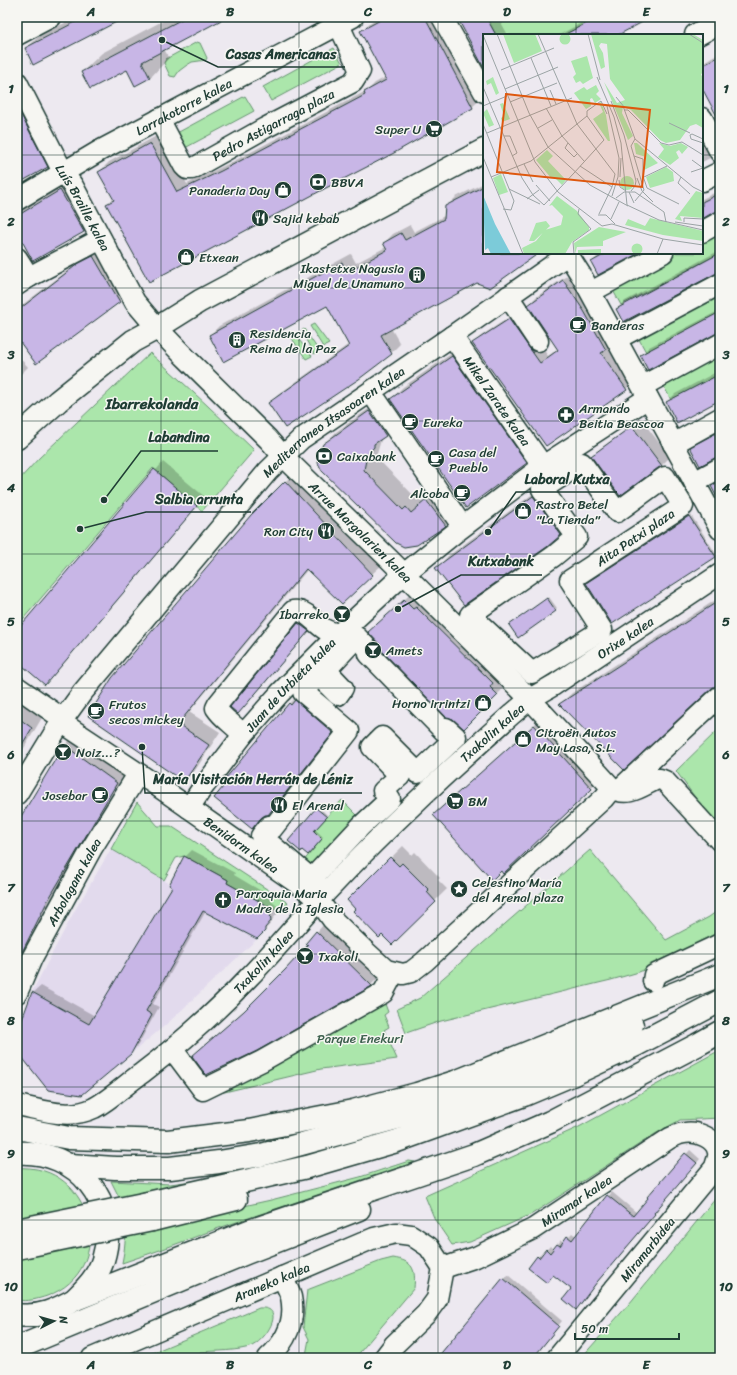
<svg xmlns="http://www.w3.org/2000/svg" width="737" height="1375" font-family="Sriracha,sans-serif">
<rect width="100%" height="100%" fill="#ede9f0"/>
<filter id="ink" filterUnits="userSpaceOnUse"><feTurbulence type="fractalNoise" baseFrequency=".025" numOctaves="2"/><feDisplacementMap in="SourceGraphic" scale="8" xChannelSelector="R" yChannelSelector="G"/><feConvolveMatrix kernelMatrix="1 2 1 2 8 2 1 2 1" color-interpolation-filters="sRGB"/></filter>
<g filter="url(#ink)">
<path fill="#e2daed" d="M111,849L161,877L172,887L257,939L169,1022L82,1095L48,1090L17,1051V1033L32,992L74,912Z"/>
<g fill="#abe6ab" stroke="#659270">
<path d="M486,17H598L564,35H496Z"/>
<path d="M197,42L200,43L207,58L206,60L192,62L187,65L179,71L175,77L170,76L164,63L166,59Z"/>
<path d="M334,48L342,63L271,101L263,87Z"/>
<path d="M245,96L254,111L185,148L177,133Z"/>
<path d="M720,227V253L621,305L610,285L671,253H702V236Z"/>
<path d="M720,287V312L646,352L635,332Z"/>
<path d="M314,324L329,344L323,347L310,326Z"/>
<path d="M304,329L319,351L314,354L301,331Z"/>
<path d="M295,335L312,356L306,359L291,337Z"/>
<path d="M720,347V374L671,400L660,379Z"/>
<path d="M150,353C185,384 220,417 254,450L202,511L153,468L17,626V482L39,458Z"/>
<path d="M720,728V816L712,821L676,771Z"/>
<path d="M342,800L358,816L317,873L302,863L322,839L314,831Z"/>
<path d="M137,802L158,826H171L288,903L282,911L266,905L227,883L228,880L184,856L176,858L164,880L111,849Z"/>
<path d="M590,850L666,940L709,917L720,909V936L639,972L611,980L441,1021L406,1033L397,1009L420,998Z"/>
<path d="M388,1002L385,1004L388,1012L384,1015L389,1027L384,1030L397,1059L321,1069L212,1095Z"/>
<path d="M720,1050V1118L680,1120L655,1134L532,1214L470,1242L452,1245L435,1220L425,1196L579,1127Z"/>
<path d="M409,1161L415,1162L216,1229L163,1249L122,1263L124,1252L126,1232L271,1200L360,1177Z"/>
<path d="M17,1168C94,1162 119,1270 47,1296C38,1299 27,1302 17,1300Z"/>
<path d="M238,1175L121,1201L111,1181L170,1184Z"/>
<path d="M720,1189V1358H581L629,1304L716,1198Z"/>
<path d="M393,1258C413,1261 416,1269 414,1288L355,1358H305L306,1355L309,1339L303,1327L307,1290L381,1261Z"/>
<path d="M259,1308C287,1306 267,1339 252,1346C241,1351 213,1351 200,1352L199,1357L186,1358H140Z"/>
</g>
<g fill="#0003">
<path d="M76,17H125L26,49L38,37Z"/>
<path d="M170,17H225L164,49L169,58L150,78L128,68L82,72L102,53Z"/>
<path d="M379,17H439L482,98L472,107L394,152L150,281L108,204L114,198L99,172L109,162L160,134L187,184L232,162L368,90L375,83L386,77L361,31L371,22Z"/>
<path d="M458,17H498L508,35H484V66Z"/>
<path d="M592,17H650L616,35H559Z"/>
<path d="M720,52V120L702,85V63Z"/>
<path d="M17,73L59,154L47,166L17,183Z"/>
<path d="M702,130L720,148L710,158L702,162Z"/>
<path d="M72,179L95,219L83,231L33,259L17,230V214L23,208Z"/>
<path d="M484,183V253H537L477,282L391,328L400,344L391,353L270,403L279,394L349,344L328,305L210,335L219,326L351,254L356,263L386,247L384,243L393,234L410,225L414,232L446,215V207L456,197Z"/>
<path d="M720,190V210L714,211L702,218V199Z"/>
<path d="M105,245L132,289L120,301L36,363L17,336V309L92,252Z"/>
<path d="M720,250V272L617,309L625,301Z"/>
<path d="M601,253H637L592,262Z"/>
<path d="M571,273L634,381L626,389L474,343L481,336L517,312L548,356L558,349L529,305L536,297Z"/>
<path d="M720,310V332L641,355L649,347Z"/>
<path d="M464,345L538,450L526,462L391,399L403,387Z"/>
<path d="M17,355L28,367L17,378Z"/>
<path d="M720,370V399L667,402L675,394Z"/>
<path d="M381,400L397,424L381,440L376,457L416,498L418,496L423,502L439,489L457,513L445,525L417,545L324,445L336,432Z"/>
<path d="M641,419L670,457L662,465L658,467L593,456L601,448Z"/>
<path d="M720,429V456L692,448L700,440Z"/>
<path d="M163,462L205,497L53,676L17,660V632Z"/>
<path d="M297,470L384,563L372,574L308,569L189,712L220,732L196,769L184,780L89,715L252,515Z"/>
<path d="M545,485L572,523L546,546L437,568L448,556Z"/>
<path d="M691,515L717,555L715,557L589,582Z"/>
<path d="M416,589L509,683L464,727L381,621Z"/>
<path d="M549,597L557,608L519,636L512,623Z"/>
<path d="M720,597V684L560,704L572,693Z"/>
<path d="M307,616L316,623L246,705L299,624Z"/>
<path d="M301,692L344,720L280,802L268,814H265L252,827L289,704Z"/>
<path d="M17,697L43,716L17,760Z"/>
<path d="M545,715L602,777L503,873L445,804Z"/>
<path d="M76,734L128,771L58,889L17,972V825L64,746Z"/>
<path d="M319,807L327,815L315,829L323,837L308,854L289,841Z"/>
<path d="M403,846L412,855L415,852L440,878L438,880L447,889L392,943L348,900Z"/>
<path d="M192,850L235,873L234,875L273,898L271,901L277,906L278,913L272,920V922L257,938L206,911L153,1004L159,1007L138,1045L130,1053L17,1050V1035L33,993L41,986L95,1016L173,887L185,857Z"/>
<path d="M325,923L379,977L371,985L256,1050L201,1048L253,1003L309,946L307,943Z"/>
<path d="M690,1150L700,1159L657,1209L658,1210L601,1277L580,1305L572,1289L538,1257L542,1253L543,1254L550,1246L554,1249L561,1240L564,1242L572,1233L576,1236L612,1192L637,1213L649,1198L648,1197Z"/>
<path d="M508,1275L562,1321L532,1358H438Z"/>
</g>
<g fill="#c8b6e6" stroke="#1f3d34">
<path d="M85,17H126L33,65L25,48Z"/>
<path d="M186,17H227L142,62L150,78L135,86L127,70L90,89L81,72Z"/>
<path d="M386,17H425L473,108L394,153L324,189L149,282L106,204L114,200L98,172L150,143L177,192L221,171L365,95L364,92L386,80L360,31Z"/>
<path d="M457,17H486L496,35H484V68Z"/>
<path d="M598,17H652L618,35H564Z"/>
<path d="M720,56V122L702,88V66Z"/>
<path d="M17,107L48,167L17,184Z"/>
<path d="M484,186V253H539L490,288L477,283L381,335L392,354L359,379L285,428L268,403L349,346L327,306L223,362L209,335L342,262L347,272L387,250L383,243L401,233L405,240L444,219L445,206Z"/>
<path d="M60,190L84,232L33,261L17,232V216Z"/>
<path d="M720,193V211L714,212L702,219V202Z"/>
<path d="M607,253H639L598,275L591,262Z"/>
<path d="M720,253V273L715,274L623,322L616,309Z"/>
<path d="M93,256L120,302L36,364L17,338V311L79,263Z"/>
<path d="M563,280L584,311L606,350L601,353L627,390L546,446L472,343L509,319L540,363L558,350L528,305Z"/>
<path d="M720,312V333L715,334L648,370L640,355Z"/>
<path d="M452,356L527,463L466,508L390,399Z"/>
<path d="M720,374V400L677,423L666,402Z"/>
<path d="M369,411L386,436L374,444V447L369,453L366,460L364,470L403,510L406,507L411,513L426,500L446,526L417,545L404,547L396,543L322,471L318,463V456L323,444Z"/>
<path d="M632,426L662,466L658,468L620,496L591,456Z"/>
<path d="M720,431V457L715,458L700,466L690,447Z"/>
<path d="M154,469L197,506L45,685L17,661V630Z"/>
<path d="M285,481L373,575L342,604L306,569L178,724L209,745L184,782L88,716L112,678L251,515Z"/>
<path d="M720,481V503L711,486Z"/>
<path d="M533,496L561,535L547,547L464,605L435,568Z"/>
<path d="M689,516L716,557L612,624L586,583Z"/>
<path d="M547,598L556,611L518,638L509,625Z"/>
<path d="M404,600L413,609L416,607L493,683L490,687L498,695L464,729L453,719L446,717L382,651L379,644L368,632Z"/>
<path d="M720,600V685L712,688L624,770L559,704Z"/>
<path d="M298,623L309,631L238,714L230,707Z"/>
<path d="M295,700L333,733L268,815H265L260,819L252,829L214,798L223,787L220,785L289,703L291,705Z"/>
<path d="M17,717L32,728L17,753Z"/>
<path d="M534,725L592,789L503,874L501,871L492,880L433,815Z"/>
<path d="M64,745L117,783L47,902L17,962V823Z"/>
<path d="M316,808L327,817L314,831L322,839L308,855L302,850L301,852L288,841Z"/>
<path d="M184,856L228,880L227,883L266,905L265,908L270,913L271,921L265,928V931L257,939L203,911L146,1011L152,1015L131,1054L82,1095L48,1090L17,1051V1033L32,992L89,1024L172,887L169,885Z"/>
<path d="M390,857L399,866L402,863L429,890L427,892L436,902L392,945L382,935L379,938L353,911L355,909L347,900Z"/>
<path d="M316,931L372,986L257,1051L206,1075L192,1056L244,1011L285,970L308,945L306,943Z"/>
<path d="M685,1153L697,1163L654,1213L655,1214L597,1282L576,1310L563,1299L571,1289L553,1275L547,1283L528,1268L537,1256L539,1258L546,1249L550,1253L557,1244L560,1246L567,1236L572,1240L607,1195L633,1216L648,1198L647,1197Z"/>
<path d="M503,1278L559,1326L533,1358H437Z"/>
</g>
<g fill="none" stroke-linecap="round" stroke-linejoin="round">
<defs>
<g id="minor">
<path d="M442,17L484,92"/>
<path d="M17,35L51,17"/>
<path id="s1" d="M17,82L63,172L73,186L135,302L157,328L184,356L268,439L283,456L389,559L530,699L612,788C628,798 642,786 657,779H660L665,781L720,841"/>
<path d="M702,118L720,152"/>
<path id="s2" d="M159,119L184,166L187,169H192L265,128L353,82L360,71L339,25"/>
<path d="M702,181L720,172"/>
<path id="s3" d="M17,200L101,150L353,17"/>
<path d="M702,232L720,222"/>
<path d="M567,253L581,275L720,529"/>
<path d="M17,258L29,277"/>
<path d="M17,285L29,277L101,239"/>
<path d="M600,287L663,253"/>
<path d="M508,296L538,341"/>
<path d="M626,334L720,284"/>
<path id="s4" d="M452,336L543,466"/>
<path d="M650,382L720,344"/>
<path d="M377,401L458,520"/>
<path d="M673,444L720,418"/>
<path d="M582,463L617,512L665,477L683,506L570,580L602,630L532,673L470,615L554,556L577,537L542,489Z"/>
<path d="M694,482L720,468"/>
<path d="M357,637L371,652L369,654L444,731L446,728L456,737L418,773L382,737L372,747L400,776L383,791L390,799L361,826L317,873L314,881L261,836L269,826L272,829L349,731L303,692L318,675L338,695L343,688L326,670Z"/>
<path d="M17,687L63,719"/>
<path id="s5" d="M61,722L156,785L304,888L319,901L332,919L364,950L386,970L403,974L411,972L424,962L604,798L612,788"/>
<path d="M243,735C235,725 223,719 216,708L218,704L293,611C307,609 315,624 326,630C330,632 335,633 339,634"/>
<path d="M622,787L720,696"/>
<path id="s6" d="M17,794L61,722L82,693L268,471L301,439L452,336L570,253"/>
<path id="s7" d="M189,808L201,790L243,735L280,693L339,634L404,574L456,532L543,466L648,398"/>
<path d="M653,981L654,975L720,944"/>
<path id="s8" d="M17,993L32,958L92,848L138,774"/>
<path d="M176,1054L203,1090L262,1061L379,995L383,993L391,978"/>
<path id="s9" d="M17,1105C43,1110 69,1120 94,1108C111,1099 126,1084 142,1073C180,1044 216,1012 249,977C278,947 304,915 333,885C389,825 450,770 511,715L530,699L554,685L720,574"/>
<path id="s10" d="M443,1268L476,1257L533,1229L670,1138C675,1136 680,1133 685,1133C697,1131 716,1138 718,1152C719,1157 716,1162 715,1167L557,1358"/>
<path id="s11" d="M92,1358L374,1238L396,1233L411,1235L429,1247L443,1268"/>
<path d="M268,1358C286,1342 296,1321 291,1297C289,1290 285,1283 282,1277"/>
<path d="M384,1358L394,1345L426,1314L437,1299L443,1268"/>
</g>
<g id="major">
<path d="M696,35L720,22"/>
<path d="M17,438L58,401L133,341L157,328L200,301L484,150"/>
<path d="M17,1128L69,1138L168,1141L249,1131L353,1111L417,1094L455,1082L720,975"/>
<path d="M17,1153C77,1149 121,1202 103,1260C98,1276 87,1287 76,1298"/>
<path d="M70,1165L115,1168H170L219,1162L261,1155L405,1116L451,1101L555,1063L632,1025"/>
<path d="M148,1203L307,1167L397,1141L524,1095L574,1074L636,1045L720,1001"/>
<path d="M152,1220L236,1199"/>
<path d="M17,1315C40,1318 56,1310 76,1299L249,1231L474,1155L550,1122L697,1045L720,1032"/>
<path d="M17,1348L246,1253L359,1209"/>
</g>
</defs>
<use href="#minor" stroke="#1f3d34" stroke-width="23"/>
<use href="#major" stroke="#1f3d34" stroke-width="25"/>
<use href="#minor" stroke="#f6f6f2" stroke-width="20"/>
<use href="#major" stroke="#f6f6f2" stroke-width="22"/>
<defs>
<g id="major-bridge">
<path d="M17,1230L148,1203"/>
<path d="M17,1248L152,1220"/>
</g>
</defs>
<use href="#major-bridge" stroke="#1f3d34" stroke-width="25" stroke-linecap="butt"/>
<use href="#major-bridge" stroke="#f6f6f2" stroke-width="22"/>
</g>
</g>
<path fill="none" stroke="#1f3d34" stroke-width="1" stroke-opacity="0.55" d="M161,17V1358M299,17V1358M438,17V1358M576,17V35M17,155H484M702,155H720M576,253V1358M17,288H720M17,421H720M17,554H720M17,688H720M17,821H720M17,954H720M17,1087H720M17,1220H720"/>
<defs>
<symbol id="supermarket-disc" viewBox="-11 -11 22 22"><circle r="9.5" fill="#1f3d34" stroke="#f6f6f2"/><path d="M-6-5.5h2.5l.6 2H6L4.5 2H-2.5L-4.4-4H-6ZM-1.5 3.2a1.3 1.3 0 1 0 .1 0ZM3 3.2a1.3 1.3 0 1 0 .1 0Z" fill="#fff"/></symbol>
<symbol id="bank-disc" viewBox="-11 -11 22 22"><circle r="9.5" fill="#1f3d34" stroke="#f6f6f2"/><path d="M-6-4H6V4H-6ZM0-2.3a2.3 2.3 0 1 0 0 4.6a2.3 2.3 0 1 0 0-4.6Z" fill="#fff"/></symbol>
<symbol id="shop-disc" viewBox="-11 -11 22 22"><circle r="9.5" fill="#1f3d34" stroke="#f6f6f2"/><path d="M-5-2.5h2.3a2.7 3.5 0 0 1 5.4 0H5L5.5 6h-11ZM-1.5-2.5h3a1.5 2.3 0 0 0-3 0Z" fill="#fff"/></symbol>
<symbol id="restaurant-disc" viewBox="-11 -11 22 22"><circle r="9.5" fill="#1f3d34" stroke="#f6f6f2"/><path d="M-5-6h1v4h1v-4h1v4h1v-4h1v5L-1.5 .5V6h-2V.5L-5-1ZM5-6V6H3V1.5H1.5Q1.5-4 5-6Z" fill="#fff"/></symbol>
<symbol id="building-disc" viewBox="-11 -11 22 22"><circle r="9.5" fill="#1f3d34" stroke="#f6f6f2"/><path d="M-4-6H4V6H1V3H-1V6H-4ZM-2.5-4.3h1.7v1.8h-1.7ZM.8-4.3h1.7v1.8H.8ZM-2.5-1h1.7V.8h-1.7ZM.8-1h1.7V.8H.8Z" fill="#fff"/></symbol>
<symbol id="cafe-disc" viewBox="-11 -11 22 22"><circle r="9.5" fill="#1f3d34" stroke="#f6f6f2"/><path d="M-5.5-4.5H6V0H3Q3 3.5 0 3.5H-2.5Q-5.5 3.5-5.5 0ZM3-3.2v2h1.7v-2ZM-6 4.5H4V6H-6Z" fill="#fff"/></symbol>
<symbol id="pharmacy-disc" viewBox="-11 -11 22 22"><circle r="9.5" fill="#1f3d34" stroke="#f6f6f2"/><path d="M-2-6h4v4h4v4h-4v4h-4v-4h-4v-4h4Z" fill="#fff"/></symbol>
<symbol id="bar-disc" viewBox="-11 -11 22 22"><circle r="9.5" fill="#1f3d34" stroke="#f6f6f2"/><path d="M-6-5H6L.8 .8V4.5H3.5V6h-7V4.5H-.8V.8Z" fill="#fff"/></symbol>
<symbol id="sight-disc" viewBox="-11 -11 22 22"><circle r="9.5" fill="#1f3d34" stroke="#f6f6f2"/><path d="M0-6L1.8-2.2L6-1.7L2.9 1.2L3.7 5.4L0 3.3L-3.7 5.4L-2.9 1.2L-6-1.7L-1.8-2.2Z" fill="#fff"/></symbol>
<symbol id="church-disc" viewBox="-11 -11 22 22"><circle r="9.5" fill="#1f3d34" stroke="#f6f6f2"/><path d="M-1.2-6h2.4v3.5h3.3v2.4h-3.3V6h-2.4V-.1h-3.3v-2.4h3.3Z" fill="#fff"/></symbol>
</defs>
<g fill-rule="evenodd">
<use href="#supermarket-disc" x="424" y="119" width="20" height="20"/>
<use href="#bank-disc" x="308" y="172" width="20" height="20"/>
<use href="#shop-disc" x="273" y="180" width="20" height="20"/>
<use href="#restaurant-disc" x="250" y="208" width="20" height="20"/>
<use href="#shop-disc" x="176" y="247" width="20" height="20"/>
<use href="#building-disc" x="407" y="265" width="20" height="20"/>
<use href="#cafe-disc" x="568" y="315" width="20" height="20"/>
<use href="#building-disc" x="227" y="330" width="20" height="20"/>
<use href="#pharmacy-disc" x="556" y="405" width="20" height="20"/>
<use href="#cafe-disc" x="400" y="412" width="20" height="20"/>
<use href="#bank-disc" x="314" y="446" width="20" height="20"/>
<use href="#cafe-disc" x="426" y="449" width="20" height="20"/>
<use href="#cafe-disc" x="452" y="483" width="20" height="20"/>
<use href="#shop-disc" x="513" y="501" width="20" height="20"/>
<use href="#restaurant-disc" x="316" y="521" width="20" height="20"/>
<use href="#bar-disc" x="332" y="604" width="20" height="20"/>
<use href="#bar-disc" x="363" y="640" width="20" height="20"/>
<use href="#shop-disc" x="473" y="693" width="20" height="20"/>
<use href="#cafe-disc" x="86" y="701" width="20" height="20"/>
<use href="#shop-disc" x="513" y="729" width="20" height="20"/>
<use href="#bar-disc" x="53" y="742" width="20" height="20"/>
<use href="#cafe-disc" x="90" y="785" width="20" height="20"/>
<use href="#supermarket-disc" x="445" y="791" width="20" height="20"/>
<use href="#restaurant-disc" x="269" y="795" width="20" height="20"/>
<use href="#sight-disc" x="449" y="879" width="20" height="20"/>
<use href="#church-disc" x="213" y="890" width="20" height="20"/>
<use href="#bar-disc" x="295" y="946" width="20" height="20"/>
</g>
<g text-anchor="middle" stroke-width="3" stroke-linejoin="round" paint-order="stroke">
<g font-size="13" fill="#1f3d34" stroke="#f6f6f2">
<text dy="5" stroke="none"><textPath href="#s3" startOffset="191">Larrakotorre kalea</textPath></text>
<text dy="5" stroke="none"><textPath href="#s2" startOffset="155">Pedro Astigarraga plaza</textPath></text>
<text dy="5" stroke="none"><textPath href="#s1" startOffset="142">Luís Braille kalea</textPath></text>
<text dy="5" stroke="none"><textPath href="#s4" startOffset="79">Mikel Zarate kalea</textPath></text>
<text dy="5" stroke="none"><textPath href="#s6" startOffset="492">Mediterraneo Itsasoaren kalea</textPath></text>
<text dy="5" stroke="none"><textPath href="#s1" startOffset="572">Arrue Margolarien kalea</textPath></text>
<text transform="translate(635 537) rotate(-34)" y="5">Aita Patxi plaza</text>
<text dy="5" stroke="none"><textPath href="#s9" startOffset="791">Orixe kalea</textPath></text>
<text dy="5" stroke="none"><textPath href="#s7" startOffset="160">Juan de Urbieta kalea</textPath></text>
<text dy="5" stroke="none"><textPath href="#s9" startOffset="627">Txakolin kalea</textPath></text>
<text dy="5" stroke="none"><textPath href="#s5" startOffset="218">Benidorm kalea</textPath></text>
<text dy="5" stroke="none"><textPath href="#s8" startOffset="125">Arbolagana kalea</textPath></text>
<text dy="5" stroke="none"><textPath href="#s9" startOffset="303">Txakolin kalea</textPath></text>
<text dy="5" stroke="none"><textPath href="#s10" startOffset="150">Miramar kalea</textPath></text>
<text transform="translate(647 1249) rotate(-51)" y="5">Miramarbidea</text>
<text dy="5" stroke="none"><textPath href="#s11" startOffset="195">Araneko kalea</textPath></text>
</g>
<g font-size="13" fill="#1f3d34" stroke="#f6f6f2" text-anchor="start">
<text x="421" y="134" text-anchor="end">Super U</text>
<text x="331" y="187">BBVA</text>
<text x="270" y="195" text-anchor="end">Panaderia Day</text>
<text x="273" y="223">Sajid kebab</text>
<text x="199" y="262">Etxean</text>
<text x="404" y="273" text-anchor="end">Ikastetxe Nagusia<tspan x="404" dy="15">Miguel de Unamuno</tspan></text>
<text x="591" y="330">Banderas</text>
<text x="250" y="338">Residencia<tspan x="250" dy="15">Reina de la Paz</tspan></text>
<text x="579" y="413">Armando<tspan x="579" dy="15">Beitia Beascoa</tspan></text>
<text x="423" y="427">Eureka</text>
<text x="449" y="457">Casa del<tspan x="449" dy="15">Pueblo</tspan></text>
<text x="337" y="461">Caixabank</text>
<text x="449" y="498" text-anchor="end">Alcoba</text>
<text x="536" y="509">Rastro Betel<tspan x="536" dy="15">"La Tienda"</tspan></text>
<text x="313" y="536" text-anchor="end">Ron City</text>
<text x="329" y="619" text-anchor="end">Ibarreko</text>
<text x="386" y="655">Amets</text>
<text x="470" y="708" text-anchor="end">Horno irrintzi</text>
<text x="109" y="709">Frutos<tspan x="109" dy="15">secos mickey</tspan></text>
<text x="536" y="737">Citroën Autos<tspan x="536" dy="15">May Lasa, S.L.</tspan></text>
<text x="76" y="757">Noiz...?</text>
<text x="87" y="800" text-anchor="end">Josebar</text>
<text x="468" y="806">BM</text>
<text x="292" y="810">El Arenal</text>
<text x="472" y="887">Celestino María<tspan x="472" dy="15">del Arenal plaza</tspan></text>
<text x="236" y="898">Parroquia Maria<tspan x="236" dy="15">Madre de la Iglesia</tspan></text>
<text x="318" y="961">Txakoli</text>
</g>
<g font-size="13" fill="#3b5f4c" stroke="#f6f6f2">
<text x="360" y="1043">Parque Enekuri</text>
</g>
<g font-size="15" font-weight="bold" fill="#1f3d34" stroke="#f6f6f2">
<text x="152" y="409">Ibarrekolanda</text>
</g>
</g>
<g transform="translate(483 34)">
<rect width="220" height="220" fill="#ede9f0"/>
<path d="M76.5 5a5.5 5.5 0 1 1 11 0a5.5 5.5 0 1 1-11 0ZM20,0H52L59,17L31,29ZM108,0H210L220,6V39L218,40L220,45V94L213,90L207,92L197,106L183,109L177,106L148,76L140,73L139,79L150,102L145,106L121,48L134,69L142,66L127,45L124,10L118,9L116,12L120,19L122,33L118,35ZM104,22L110,44L100,50L97,47L93,49L90,43L93,40L88,27ZM10,43L16,59L13,61L8,49L4,51L3,47ZM113,51L116,57L113,60L118,65L112,69L109,64L107,65L108,72L103,75L91,59L101,53L104,56ZM118,68L123,81L127,107H125L110,85L120,78L116,69ZM20,69L27,85L19,88L18,84L21,82L17,70ZM4,75L11,91L6,93L0,79ZM151,109H154L175,129L161,136L163,123L153,120ZM176,109L187,112L198,109L205,113L199,120L196,116L193,118L196,124L187,131L175,123L181,115ZM64,116L70,122L65,127L83,146L79,151L71,143L68,144L53,126ZM183,133L190,138L191,147L167,154L163,143ZM18,140L25,158L16,161L10,144ZM137 149a7 7 0 1 1 14 0a7 7 0 1 1-14 0ZM213,157L220,159V184L197,182L199,187L192,185ZM74,162L94,177L106,193V196L89,208L82,220H41L39,214L53,207L62,196L78,191L80,182L69,171L66,172ZM167,184L220,197V207L180,201L142,191L145,185L162,192ZM63,187L67,192L51,207H46L53,189ZM116,193L143,198L120,207V212L94,213L92,220L91,209ZM148.5 215a5.5 5.5 0 1 1 11 0a5.5 5.5 0 1 1-11 0ZM118,215V220H95V216Z" fill="#abe6ab"/>
<path d="M0,161L12,190L28,220H8L5,214L2,216Z" fill="#7ccbd9"/>
<path fill="none" stroke="#9ba4a5" stroke-width="1" d="M14,0L46,79L65,113L107,151L145,172M55,0L94,90L132,140L129,153L116,180M105,0L117,46M206,0L220,9M0,1L52,128L75,158L119,192L129,190L180,205L220,211M48,24L68,72M18,36L71,14M114,43L131,83L138,109L144,171L176,186L220,196M0,53L17,93M22,55L75,33M67,56L73,70M133,63L142,74M128,67L141,101L153,147L152,152L148,157M27,68L74,49M0,72L24,62M124,72L136,124L135,143L129,162M140,72L152,105M63,74L79,102L101,127M141,76H145L178,109L186,111L199,108L220,121M104,82V77L118,67L124,80M186,89L207,99M0,90L31,167L28,176L20,175M17,93L39,144L50,161L61,171L91,139M55,94L69,86M4,99L89,64M21,102H27L34,119L29,122M152,105L210,153L220,158M220,105L209,100L207,101L208,105L220,109M85,109L82,114L91,123L94,120M151,122L160,125V142L164,154L196,170M0,123L40,220M209,126L220,134M41,130L50,148M97,132L129,153M208,138L220,134M91,139L121,106L104,82M8,143L48,127L104,82M137,143L138,124M161,143L184,132M198,143L195,149L207,160M154,144L159,157L170,168M136,146L137,153L143,157M53,151L67,167M26,155L57,170M146,158L151,169M133,164L141,158H152L181,178L183,188M44,165L56,156M152,167L161,156L148,112L152,105M115,181H123L132,190M128,185L136,168M192,188L220,192M201,188V184L220,185M91,220L90,208L108,195L95,180L96,175M174,220L180,205"/>
<path fill="#de580e" fill-opacity="0.15" stroke="#de580e" stroke-width="2" d="M23,60L167,76L159,153L14,138Z"/>
<rect width="220" height="220" fill="none" stroke="#1f3d34" stroke-width="2"/>
</g>
<path fill="none" stroke="#1f3d34" stroke-width="1.5" d="M162 40L218 67H345M104 500L141 451H218M488 532L516 492H617M80 529L146 512H251M398 609L461 575H542M142 747L145 793H362"/>
<g fill="#1f3d34" stroke="#f6f6f2" stroke-width="1.5">
<circle cx="162" cy="40" r="4"/>
<circle cx="104" cy="500" r="4"/>
<circle cx="488" cy="532" r="4"/>
<circle cx="80" cy="529" r="4"/>
<circle cx="398" cy="609" r="4"/>
<circle cx="142" cy="747" r="4"/>
</g>
<g font-size="14" text-anchor="middle" font-weight="bold" fill="#1f3d34" stroke="#f6f6f2" stroke-width="3" stroke-linejoin="round" paint-order="stroke">
<text x="281" y="59">Casas Americanas</text>
<text x="179" y="442">Labandina</text>
<text x="567" y="484">Laboral Kutxa</text>
<text x="199" y="504">Salbia arrunta</text>
<text x="501" y="566">Kutxabank</text>
<text x="253" y="784">María Visitación Herrán de Léniz</text>
</g>
<rect width="737" height="1375" fill="none" stroke="#f6f6f2" stroke-width="44"/>
<g transform="translate(54 1321) rotate(84)" stroke="#f6f6f2" stroke-width="3" paint-order="stroke">
<path d="M0-3L7 15L0 10L-7 15Z" fill="#1f3d34"/>
<text y="-6" font-size="11" font-weight="bold" text-anchor="middle" fill="#1f3d34">N</text>
</g>
<path d="M575 1333v6h104v-6" fill="none" stroke="#1f3d34" stroke-width="2"/>
<text x="581" y="1333" font-size="12" fill="#1f3d34" stroke="#f6f6f2" stroke-width="3" paint-order="stroke">50 m</text>
<rect x="22" y="22" width="693" height="1331" fill="none" stroke="#1f3d34" stroke-width="1.5"/>
<g font-size="13" text-anchor="middle" font-weight="bold" fill="#1f3d34">
<text x="91" y="16">A</text>
<text x="230" y="16">B</text>
<text x="368" y="16">C</text>
<text x="507" y="16">D</text>
<text x="646" y="16">E</text>
<text x="11" y="93">1</text>
<text x="726" y="93">1</text>
<text x="11" y="226">2</text>
<text x="726" y="226">2</text>
<text x="11" y="359">3</text>
<text x="726" y="359">3</text>
<text x="11" y="492">4</text>
<text x="726" y="492">4</text>
<text x="11" y="626">5</text>
<text x="726" y="626">5</text>
<text x="11" y="759">6</text>
<text x="726" y="759">6</text>
<text x="11" y="892">7</text>
<text x="726" y="892">7</text>
<text x="11" y="1025">8</text>
<text x="726" y="1025">8</text>
<text x="11" y="1158">9</text>
<text x="726" y="1158">9</text>
<text x="11" y="1291">10</text>
<text x="726" y="1291">10</text>
<text x="91" y="1369">A</text>
<text x="230" y="1369">B</text>
<text x="368" y="1369">C</text>
<text x="507" y="1369">D</text>
<text x="646" y="1369">E</text>
</g>
</svg>
